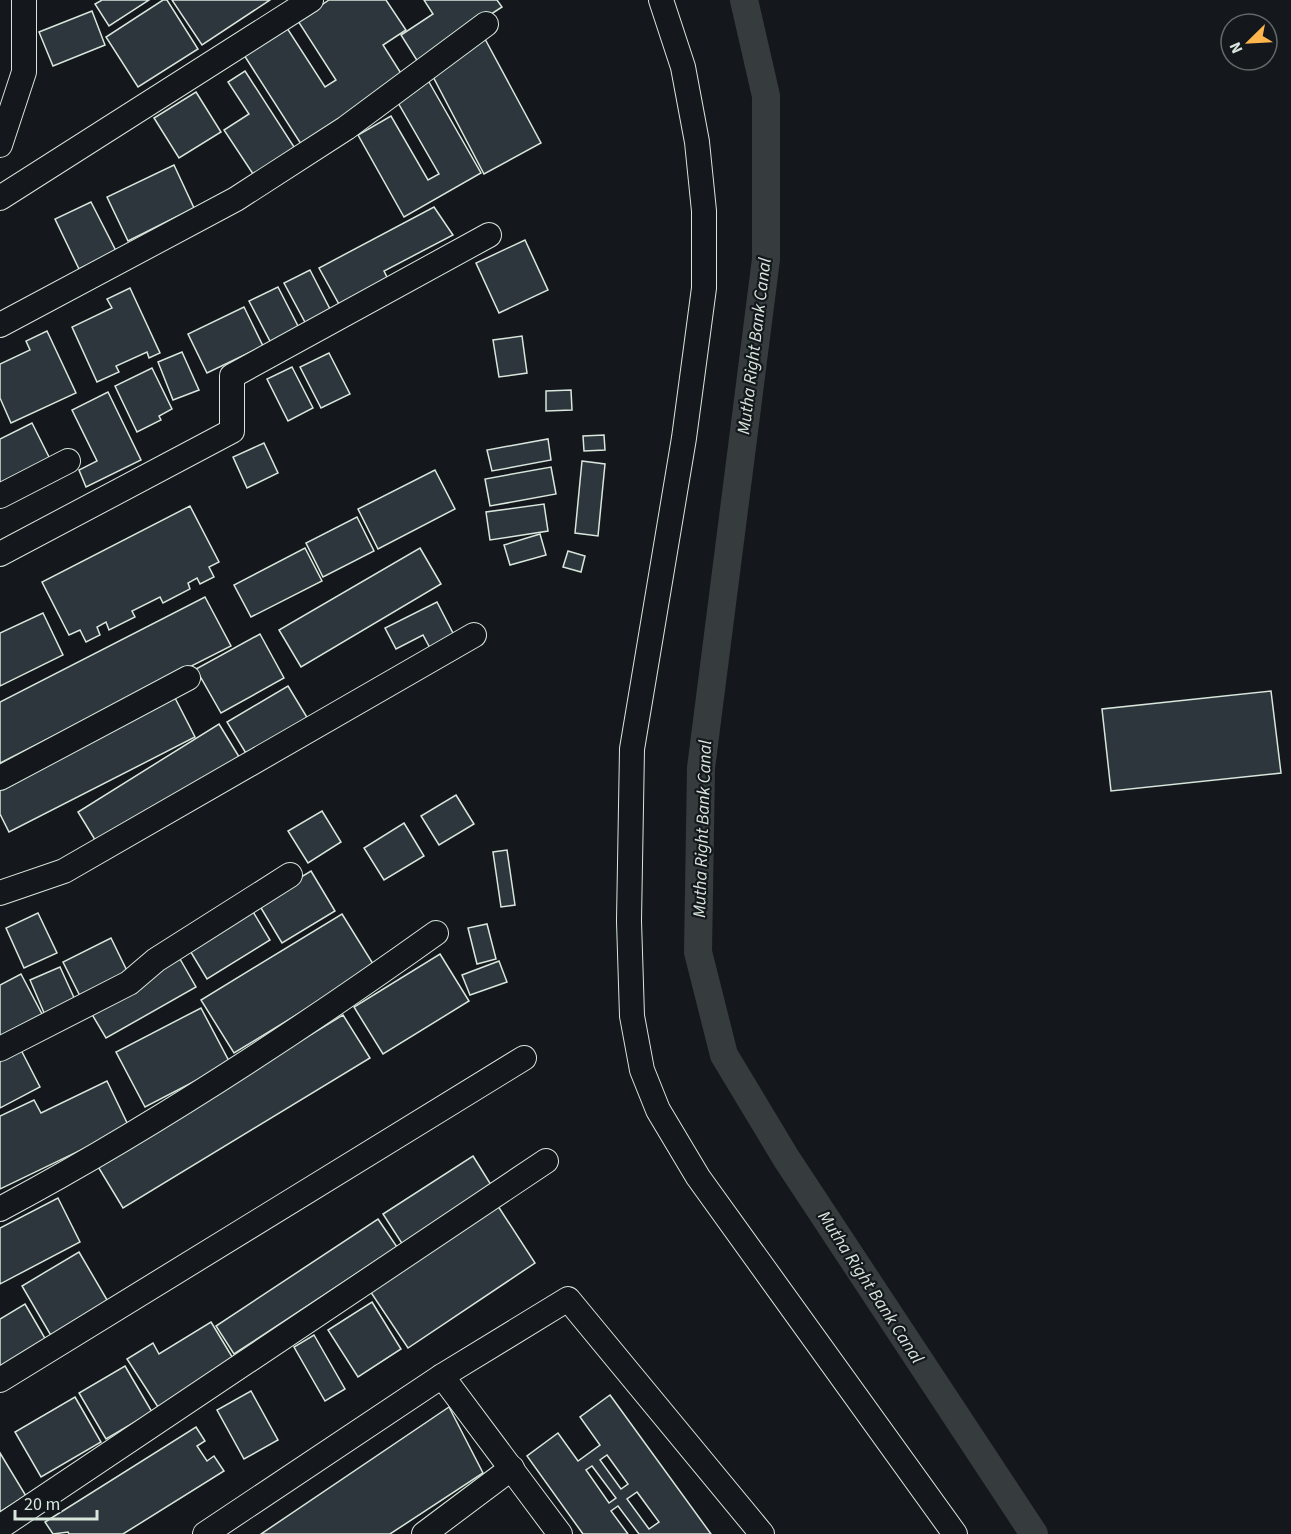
<svg xmlns="http://www.w3.org/2000/svg" width="1291" height="1534" font-family="'Source Sans 3',sans-serif">
<rect width="100%" height="100%" fill="#14181c"/>
<g fill="none" stroke-linecap="round" stroke-linejoin="round">
<path stroke="#363b3e" stroke-width="28" d="M744,0L766,96V259L701,768L698,952L724,1055L786,1158L1034,1534"/>
</g>
<g fill="#2c363c" stroke="#d8e6dc" stroke-width="1.5" fill-rule="evenodd">
<path d="M102,0H149L109,26L95,4Z"/>
<path d="M163,0H167L198,49L138,87L106,37Z"/>
<path d="M172,0H270L202,45Z"/>
<path d="M329,0H386L406,30L383,45L404,78L301,144L244,55L287,28L325,87L336,80L298,21Z"/>
<path d="M424,0H497L502,7L418,62L401,35L433,14Z"/>
<path d="M92,11L105,45L53,66L39,32Z"/>
<path d="M485,39L541,143L484,174L429,69Z"/>
<path d="M245,71L296,150L255,177L224,130L249,114L228,82Z"/>
<path d="M425,75L481,173L404,217L358,135L391,116L428,180L439,174L393,94Z"/>
<path d="M196,92L221,132L179,158L154,118Z"/>
<path d="M174,165L194,208L128,241L107,197Z"/>
<path d="M91,202L116,251L79,269L55,219Z"/>
<path d="M434,207L453,235L384,271L389,281L340,306L319,268Z"/>
<path d="M525,240L548,290L499,313L476,263Z"/>
<path d="M310,270L331,311L306,324L284,283Z"/>
<path d="M278,287L299,328L271,343L249,301Z"/>
<path d="M130,288L160,353L149,358L147,352L116,366L119,372L97,382L72,327L112,308L107,299Z"/>
<path d="M244,307L263,346L207,373L188,334Z"/>
<path d="M47,331L76,393L11,423L0,398V364L30,350L26,341Z"/>
<path d="M522,336L527,373L499,377L493,340Z"/>
<path d="M182,352L199,390L173,400L158,362Z"/>
<path d="M329,353L350,394L321,408L300,367Z"/>
<path d="M292,367L313,408L288,421L267,379Z"/>
<path d="M152,368L172,409L159,416L161,420L137,432L115,386Z"/>
<path d="M571,390L572,410L546,411V391Z"/>
<path d="M108,392L141,460L86,487L79,470L97,461L72,410Z"/>
<path d="M32,423L52,463L0,489V439Z"/>
<path d="M604,435L605,450L584,451L583,436Z"/>
<path d="M548,439L551,460L492,471L487,450Z"/>
<path d="M264,443L278,473L247,488L233,457Z"/>
<path d="M582,461L605,464L598,536L575,533Z"/>
<path d="M551,467L556,494L490,506L485,479Z"/>
<path d="M435,470L455,509L378,549L358,509Z"/>
<path d="M544,504L548,531L490,540L486,512Z"/>
<path d="M190,506L219,562L209,567L214,577L200,584L197,578L188,583L190,589L163,603L160,597L132,611L135,617L109,630L106,622L97,627L100,635L86,642L80,630L69,635L42,582Z"/>
<path d="M357,517L374,551L323,577L306,543Z"/>
<path d="M540,534L546,555L510,565L504,545Z"/>
<path d="M305,548L322,581L251,617L234,585Z"/>
<path d="M420,548L441,584L301,667L279,630Z"/>
<path d="M568,551L585,556L581,572L563,567Z"/>
<path d="M205,597L231,646L0,763V702Z"/>
<path d="M437,602L455,637L431,650L423,635L396,649L385,628Z"/>
<path d="M43,613L63,655L0,686V633Z"/>
<path d="M260,634L284,678L221,713L196,669Z"/>
<path d="M288,686L308,719L247,755L227,722Z"/>
<path d="M1271,691L1281,773L1111,791L1102,709Z"/>
<path d="M173,694L195,737L9,832L0,814V783Z"/>
<path d="M219,724L241,760L100,848L78,812Z"/>
<path d="M456,795L474,824L439,845L421,816Z"/>
<path d="M322,811L341,842L308,863L288,831Z"/>
<path d="M404,823L424,856L384,880L364,848Z"/>
<path d="M507,850L515,905L501,907L493,852Z"/>
<path d="M311,871L335,911L282,943L258,903Z"/>
<path d="M252,910L270,940L207,979L189,949Z"/>
<path d="M38,913L57,953L24,968L6,928Z"/>
<path d="M342,914L375,967L234,1053L201,1000Z"/>
<path d="M487,924L496,959L477,964L468,928Z"/>
<path d="M111,938L130,977L82,1000L63,962Z"/>
<path d="M440,954L469,1001L383,1054L354,1007Z"/>
<path d="M180,959L196,987L106,1038L90,1011Z"/>
<path d="M499,961L507,982L470,995L462,975Z"/>
<path d="M60,967L76,1002L45,1015L30,980Z"/>
<path d="M21,974L43,1016L0,1038V985Z"/>
<path d="M201,1008L230,1063L145,1107L116,1052Z"/>
<path d="M343,1015L370,1058L123,1208L97,1165Z"/>
<path d="M20,1048L40,1087L0,1108V1058Z"/>
<path d="M107,1081L129,1127L0,1189V1116L34,1100L41,1113Z"/>
<path d="M473,1156L493,1188L403,1245L383,1214Z"/>
<path d="M58,1198L80,1242L0,1284V1228Z"/>
<path d="M496,1203L535,1263L408,1348L368,1288Z"/>
<path d="M378,1219L397,1247L234,1354L216,1326Z"/>
<path d="M79,1252L110,1305L53,1339L22,1286Z"/>
<path d="M372,1302L401,1349L358,1377L328,1330Z"/>
<path d="M25,1304L46,1340L0,1367V1319Z"/>
<path d="M211,1322L234,1360L158,1407L127,1359L153,1343L159,1354Z"/>
<path d="M314,1335L345,1389L325,1401L294,1347Z"/>
<path d="M125,1366L152,1412L106,1439L79,1393Z"/>
<path d="M251,1391L278,1440L244,1459L217,1410Z"/>
<path d="M610,1395L711,1534H639L618,1506L611,1511L628,1534H583L527,1456L558,1433L578,1461L600,1445L580,1417ZM607,1455L628,1484L621,1489L600,1460ZM592,1466L616,1498L609,1503L586,1470ZM637,1492L659,1522L649,1529L627,1499Z"/>
<path d="M75,1397L101,1442L41,1477L15,1432Z"/>
<path d="M449,1407L483,1473L390,1534H261Z"/>
<path d="M196,1427L205,1441L197,1446L207,1461L214,1456L224,1471L123,1534H69L68,1532L53,1534L45,1522Z"/>
<path d="M0,1453L26,1496L0,1512Z"/>
</g>
<g fill="none" stroke-linecap="round" stroke-linejoin="round">
<defs>
<g id="street">
<path d="M661,0L683,67L697,142L704,211V288L684,438L632,749L629,921L632,1016L642,1070L658,1110L698,1177L955,1534"/>
<path d="M0,145L24,72V0"/>
<path d="M0,198L311,0"/>
<path d="M0,325L236,199L346,128L486,24"/>
<path d="M0,496L68,461"/>
<path d="M0,554L232,431V376L489,235"/>
<path d="M0,778L188,678"/>
<path d="M0,893L64,871L474,635"/>
<path d="M0,1049L129,983L156,960L290,875"/>
<path d="M0,1209C152,1128 296,1033 436,933"/>
<path d="M442,1376L560,1534"/>
<path d="M0,1380L524,1058"/>
<path d="M0,1527L546,1161"/>
<path d="M205,1534L442,1376L568,1299L762,1534"/>
<path d="M424,1534L512,1468"/>
</g>
</defs>
<use href="#street" stroke="#d8e6dc" stroke-width="26"/>
<use href="#street" stroke="#14181c" stroke-width="24"/>
</g>
<g text-anchor="middle" stroke-width="4.5" stroke-linejoin="round" paint-order="stroke">
<g font-size="18" font-style="italic" fill="#d8e6dc" stroke="#14181c">
<text transform="translate(754 346) rotate(-83)" y="6">Mutha Right Bank Canal</text>
<text transform="translate(702 829) rotate(-88)" y="6">Mutha Right Bank Canal</text>
<text transform="translate(871 1287) rotate(57)" y="6">Mutha Right Bank Canal</text>
</g>
</g>
<g transform="translate(1249 42) rotate(246)"><circle r="28" fill="#14181c" stroke="#626a69" stroke-width="1.5"/>
<path d="M0-4.5L10 22L0 15L-10 22Z" fill="#ffb74d"/>
<text y="-9" font-size="16" font-weight="bold" text-anchor="middle" fill="#d8e6dc">N</text>
</g>
<path d="M15 1510v9h82v-9" fill="none" stroke="#d8e6dc" stroke-width="3"/>
<text x="24" y="1510" font-size="18" fill="#d8e6dc" stroke="#14181c" stroke-width="4.5" paint-order="stroke">20 m</text>
</svg>
